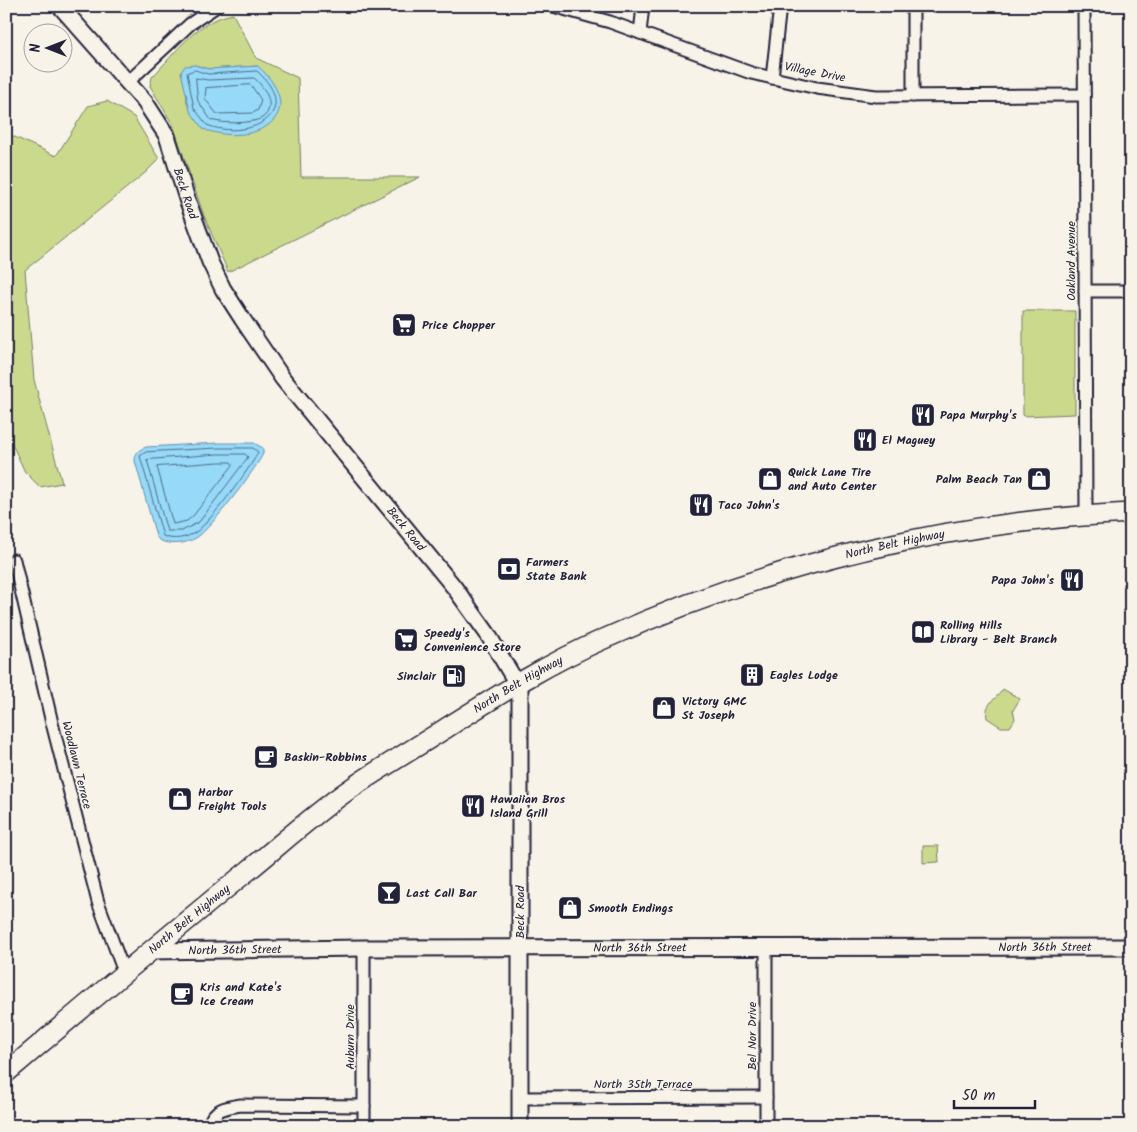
<svg xmlns="http://www.w3.org/2000/svg" width="1137" height="1132" font-family="Kalam,sans-serif">
<rect width="100%" height="100%" fill="#f7f3e8"/>
<filter id="ink" filterUnits="userSpaceOnUse"><feTurbulence type="fractalNoise" baseFrequency=".02" numOctaves="2"/><feDisplacementMap in="SourceGraphic" scale="10" xChannelSelector="R" yChannelSelector="G"/><feConvolveMatrix kernelMatrix="1 2 1 2 8 2 1 2 1" color-interpolation-filters="sRGB"/></filter>
<g filter="url(#ink)">
<g fill="#cbd98d" stroke="#767e64" fill-rule="evenodd">
<path d="M233,14L256,58L298,78L301,177H420L228,272L204,216L173,125L150,86L152,77C177,52 195,21 233,14ZM195,65L208,69L258,66L203,129L187,103L186,89L181,72Z"/>
<path d="M107,101L134,117L159,159L145,173L25,270L34,380L62,483L40,487L25,472L6,431V133L56,156L88,106Z"/>
<path d="M1023,311H1075V414L1023,416Z"/>
<path d="M1003,689L1020,699L1013,710L1015,719L1010,727H1001L987,718C984,703 996,700 1003,689Z"/>
<path d="M923,846H938L939,862L923,863Z"/>
</g>
<g fill="#96d9f8" stroke="#6890ac">
<path d="M195,65L208,69L258,66C313,117 253,148 203,129L190,111L181,72L185,66Z"/>
<path d="M218,443H254L263,448V454C255,470 210,530 196,538C185,544 171,546 159,540L156,536L135,461C135,453 138,450 146,447Z"/>
</g>
<g fill="none" stroke-linecap="round" stroke-linejoin="round">
<g stroke="#506b87" stroke-width="1">
<path d="M195,70L208,74L257,71C305,115 247,141 207,125L194,108L187,73Z"/>
<path d="M196,78L208,80L254,78C264,86 278,107 262,118C252,124 222,124 211,120L198,101Z"/>
<path d="M251,85L261,100L258,110L253,113L217,114L205,99L206,88Z"/>
<path d="M218,448H253L258,452C251,468 209,523 196,532C187,538 173,541 163,536L140,456L146,452Z"/>
<path d="M218,454H245L248,457L199,522L182,531H167L147,460Z"/>
<path d="M219,462H231L233,465L193,516L187,521L173,524L157,467Z"/>
</g>
<defs>
<g id="minor">
<path d="M553,6L610,22L751,73L817,88L876,96L1084,95"/>
<path d="M913,6V96"/>
<path d="M1084,6L1086,515"/>
<path d="M640,33L643,6"/>
<path d="M772,78L780,6"/>
<path d="M128,82L190,24L217,6"/>
<path d="M1085,291H1131"/>
<path d="M14,560L52,723L98,902L124,972"/>
<path d="M364,948V1126"/>
<path d="M521,1098L766,1097"/>
<path d="M209,1126C212,1109 226,1107 241,1105L364,1106"/>
<path d="M766,1126V947"/>
</g>
<g id="tertiary">
<path id="s1" d="M60,6L145,102L167,136L187,199L210,262L223,289L243,320L283,379L454,587L487,633L520,689V1126"/>
<path id="s2" d="M149,951L364,948L1131,947"/>
</g>
<g id="primary">
<path id="s3" d="M6,1073C86,1005 167,936 249,870C282,843 315,813 350,789C380,768 412,750 443,730C495,697 548,663 606,638C770,564 950,521 1131,513"/>
</g>
</defs>
<use href="#minor" stroke="#22223b" stroke-width="15"/>
<use href="#tertiary" stroke="#22223b" stroke-width="19"/>
<use href="#primary" stroke="#22223b" stroke-width="22"/>
<use href="#minor" stroke="#f7f3e8" stroke-width="11"/>
<use href="#tertiary" stroke="#f7f3e8" stroke-width="15"/>
<use href="#primary" stroke="#f7f3e8" stroke-width="19"/>
</g>
</g>
<defs>
<symbol id="supermarket-square" viewBox="-11 -11 22 22"><rect x="-9" y="-9" width="18" height="18" rx="4" fill="#22223b" stroke="#f7f3e8"/><path d="M-6-5.5h2.5l.6 2H6L4.5 2H-2.5L-4.4-4H-6ZM-1.5 3.2a1.3 1.3 0 1 0 .1 0ZM3 3.2a1.3 1.3 0 1 0 .1 0Z" fill="#fff"/></symbol>
<symbol id="restaurant-square" viewBox="-11 -11 22 22"><rect x="-9" y="-9" width="18" height="18" rx="4" fill="#22223b" stroke="#f7f3e8"/><path d="M-5-6h1v4h1v-4h1v4h1v-4h1v5L-1.5 .5V6h-2V.5L-5-1ZM5-6V6H3V1.5H1.5Q1.5-4 5-6Z" fill="#fff"/></symbol>
<symbol id="shop-square" viewBox="-11 -11 22 22"><rect x="-9" y="-9" width="18" height="18" rx="4" fill="#22223b" stroke="#f7f3e8"/><path d="M-5-2.5h2.3a2.7 3.5 0 0 1 5.4 0H5L5.5 6h-11ZM-1.5-2.5h3a1.5 2.3 0 0 0-3 0Z" fill="#fff"/></symbol>
<symbol id="bank-square" viewBox="-11 -11 22 22"><rect x="-9" y="-9" width="18" height="18" rx="4" fill="#22223b" stroke="#f7f3e8"/><path d="M-6-4H6V4H-6ZM0-2.3a2.3 2.3 0 1 0 0 4.6a2.3 2.3 0 1 0 0-4.6Z" fill="#fff"/></symbol>
<symbol id="library-square" viewBox="-11 -11 22 22"><rect x="-9" y="-9" width="18" height="18" rx="4" fill="#22223b" stroke="#f7f3e8"/><path d="M-6-4Q-3-5.5-.7-3.5V5Q-3 3-6 4ZM6-4Q3-5.5 .7-3.5V5Q3 3 6 4Z" fill="#fff"/></symbol>
<symbol id="building-square" viewBox="-11 -11 22 22"><rect x="-9" y="-9" width="18" height="18" rx="4" fill="#22223b" stroke="#f7f3e8"/><path d="M-4-6H4V6H1V3H-1V6H-4ZM-2.5-4.3h1.7v1.8h-1.7ZM.8-4.3h1.7v1.8H.8ZM-2.5-1h1.7V.8h-1.7ZM.8-1h1.7V.8H.8Z" fill="#fff"/></symbol>
<symbol id="fuel-square" viewBox="-11 -11 22 22"><rect x="-9" y="-9" width="18" height="18" rx="4" fill="#22223b" stroke="#f7f3e8"/><path d="M-5.5-6h7V0h2V4h1.3V-2.5L3-4.5l.8-.8L6-3V5H2.5V1h-1V6h-7ZM-4.2-4.7v3.2H.2V-4.7Z" fill="#fff"/></symbol>
<symbol id="cafe-square" viewBox="-11 -11 22 22"><rect x="-9" y="-9" width="18" height="18" rx="4" fill="#22223b" stroke="#f7f3e8"/><path d="M-5.5-4.5H6V0H3Q3 3.5 0 3.5H-2.5Q-5.5 3.5-5.5 0ZM3-3.2v2h1.7v-2ZM-6 4.5H4V6H-6Z" fill="#fff"/></symbol>
<symbol id="bar-square" viewBox="-11 -11 22 22"><rect x="-9" y="-9" width="18" height="18" rx="4" fill="#22223b" stroke="#f7f3e8"/><path d="M-6-5H6L.8 .8V4.5H3.5V6h-7V4.5H-.8V.8Z" fill="#fff"/></symbol>
</defs>
<g fill-rule="evenodd">
<use href="#supermarket-square" x="390" y="311" width="28" height="28"/>
<use href="#restaurant-square" x="909" y="401" width="28" height="28"/>
<use href="#restaurant-square" x="851" y="426" width="28" height="28"/>
<use href="#shop-square" x="756" y="465" width="28" height="28"/>
<use href="#shop-square" x="1025" y="465" width="28" height="28"/>
<use href="#restaurant-square" x="687" y="491" width="28" height="28"/>
<use href="#bank-square" x="495" y="555" width="28" height="28"/>
<use href="#restaurant-square" x="1058" y="566" width="28" height="28"/>
<use href="#library-square" x="909" y="618" width="28" height="28"/>
<use href="#supermarket-square" x="392" y="626" width="28" height="28"/>
<use href="#building-square" x="738" y="661" width="28" height="28"/>
<use href="#fuel-square" x="440" y="662" width="28" height="28"/>
<use href="#shop-square" x="650" y="694" width="28" height="28"/>
<use href="#cafe-square" x="252" y="743" width="28" height="28"/>
<use href="#shop-square" x="166" y="785" width="28" height="28"/>
<use href="#restaurant-square" x="459" y="792" width="28" height="28"/>
<use href="#bar-square" x="375" y="879" width="28" height="28"/>
<use href="#shop-square" x="556" y="894" width="28" height="28"/>
<use href="#cafe-square" x="168" y="980" width="28" height="28"/>
</g>
<g text-anchor="middle" stroke-width="4" stroke-linejoin="round" paint-order="stroke">
<g font-size="12" fill="#22223b" stroke="#f7f3e8">
<text transform="translate(815 72) rotate(11)" y="4">Village Drive</text>
<text dy="4" stroke="none"><textPath href="#s1" startOffset="229">Beck Road</textPath></text>
<text transform="translate(1071 261) rotate(-90)" y="4">Oakland Avenue</text>
<text dy="4" stroke="none"><textPath href="#s1" startOffset="634">Beck Road</textPath></text>
<text dy="4" stroke="none"><textPath href="#s3" startOffset="1048">North Belt Highway</textPath></text>
<text dy="4" stroke="none"><textPath href="#s3" startOffset="644">North Belt Highway</textPath></text>
<text transform="translate(77 765) rotate(76)" y="4">Woodlawn Terrace</text>
<text transform="translate(520 912) rotate(-90)" y="4">Beck Road</text>
<text dy="4" stroke="none"><textPath href="#s3" startOffset="239">North Belt Highway</textPath></text>
<text dy="4" stroke="none"><textPath href="#s2" startOffset="896">North 36th Street</textPath></text>
<text dy="4" stroke="none"><textPath href="#s2" startOffset="491">North 36th Street</textPath></text>
<text dy="4" stroke="none"><textPath href="#s2" startOffset="86">North 36th Street</textPath></text>
<text transform="translate(752 1036) rotate(-90)" y="4">Bel Nor Drive</text>
<text transform="translate(350 1037) rotate(-90)" y="4">Auburn Drive</text>
<text x="643" y="1088">North 35th Terrace</text>
</g>
<g font-size="12" font-weight="bold" fill="#22223b" stroke="#f7f3e8" text-anchor="start">
<text x="422" y="329">Price Chopper</text>
<text x="940" y="419">Papa Murphy's</text>
<text x="882" y="444">El Maguey</text>
<text x="788" y="476">Quick Lane Tire<tspan x="788" dy="14">and Auto Center</tspan></text>
<text x="1022" y="483" text-anchor="end">Palm Beach Tan</text>
<text x="718" y="509">Taco John's</text>
<text x="526" y="566">Farmers<tspan x="526" dy="14">State Bank</tspan></text>
<text x="1054" y="584" text-anchor="end">Papa John's</text>
<text x="940" y="629">Rolling Hills<tspan x="940" dy="14">Library - Belt Branch</tspan></text>
<text x="424" y="637">Speedy's<tspan x="424" dy="14">Convenience Store</tspan></text>
<text x="770" y="679">Eagles Lodge</text>
<text x="436" y="680" text-anchor="end">Sinclair</text>
<text x="682" y="705">Victory GMC<tspan x="682" dy="14">St Joseph</tspan></text>
<text x="284" y="761">Baskin-Robbins</text>
<text x="198" y="796">Harbor<tspan x="198" dy="14">Freight Tools</tspan></text>
<text x="490" y="803">Hawaiian Bros<tspan x="490" dy="14">Island Grill</tspan></text>
<text x="406" y="897">Last Call Bar</text>
<text x="588" y="912">Smooth Endings</text>
<text x="200" y="991">Kris and Kate's<tspan x="200" dy="14">Ice Cream</tspan></text>
</g>
</g>
<rect width="1137" height="1132" fill="none" stroke="#f7f3e8" stroke-width="25"/>
<rect x="12" y="12" width="1112" height="1107" fill="none" stroke="#22223b" stroke-width="2" filter="url(#ink)"/>
<g transform="translate(48 48) rotate(270)"><circle r="24" fill="#f7f3e8" stroke="#a29fa3"/>
<path d="M0-4L9 19L0 12L-9 19Z" fill="#22223b"/>
<text y="-8" font-size="14" font-weight="bold" text-anchor="middle" fill="#22223b">N</text>
</g>
<path d="M954 1100v8h81v-8" fill="none" stroke="#22223b" stroke-width="2.5"/>
<text x="962" y="1100" font-size="15" fill="#22223b" stroke="#f7f3e8" stroke-width="4" paint-order="stroke">50 m</text>
</svg>
